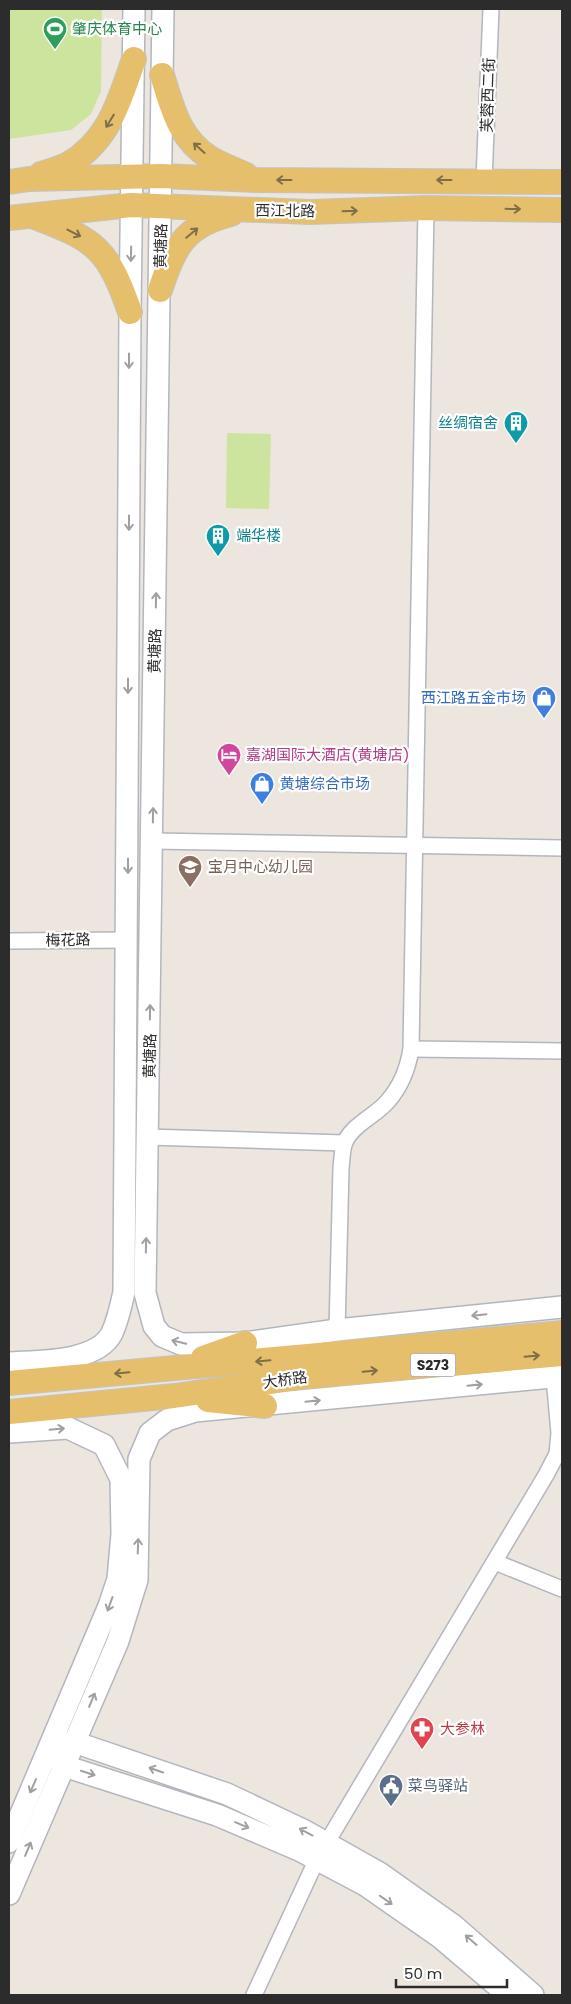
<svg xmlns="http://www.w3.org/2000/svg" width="571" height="2004" font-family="Poppins,'Noto Sans SC',sans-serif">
<rect width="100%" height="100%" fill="#ece6df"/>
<g fill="#cce49e">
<path d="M9,9H102L101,91L91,114L71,130L9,139Z"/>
<path d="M227,433L271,434L269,509L226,508Z"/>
</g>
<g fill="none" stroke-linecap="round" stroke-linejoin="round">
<defs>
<g id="street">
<path d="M484,180L491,9"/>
<path d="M153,841L562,848"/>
<path d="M9,941L127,940"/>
<path d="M411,1049L562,1051"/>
<path d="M148,1137L344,1143"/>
<path d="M337,1330L341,1168C342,1160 342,1152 344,1145C350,1125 376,1116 388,1101C401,1086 408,1068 411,1049L426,208"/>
<path d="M495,1562L562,1589"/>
<path d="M254,1995L317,1859L546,1475L557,1454L559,1433L554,1377"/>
</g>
<g id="secondary">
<path d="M163,9L145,1293L154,1326L162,1336L181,1344L245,1343L337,1330L562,1307"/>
<path d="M9,1363C38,1361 97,1363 112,1333C118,1320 121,1306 124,1292L130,312L134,9"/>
<path d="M9,1432L68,1428L104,1445L121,1479L122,1534L118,1579L109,1606L9,1842"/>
<path d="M9,1894L118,1641L137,1580L139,1459L150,1433L167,1420L195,1411L562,1376"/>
<path d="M508,1995L441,1938L365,1885L299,1850L217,1815L64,1766L50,1746L74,1742L227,1794L303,1830L381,1874L453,1925L533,1995"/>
</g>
<g id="primary">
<path d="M162,75C172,107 179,139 210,158C221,165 234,169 246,175"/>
<path d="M41,174C49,171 59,169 67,165C109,141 119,102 134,59"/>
<path d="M9,182L29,179L161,176L257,180L562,182"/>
<path d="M35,217C96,240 108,249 130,312"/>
<path d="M9,218L131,205L310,212L426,208L562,210"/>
<path d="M160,290C175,246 184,226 231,214"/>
<path d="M203,1358L245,1343"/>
<path d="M9,1383L562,1333"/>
<path d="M208,1400L265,1406"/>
<path d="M9,1412L174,1396L304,1377L562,1354"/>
</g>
</defs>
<use href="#street" stroke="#b3b6be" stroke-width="18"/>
<use href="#secondary" stroke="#b3b6be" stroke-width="24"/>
<use href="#primary" stroke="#c4c4c4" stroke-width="26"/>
<use href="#street" stroke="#fff" stroke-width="15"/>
<use href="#secondary" stroke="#fff" stroke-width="21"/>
<use href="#primary" stroke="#e5bf6c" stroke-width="24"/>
</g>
<defs><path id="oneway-shaft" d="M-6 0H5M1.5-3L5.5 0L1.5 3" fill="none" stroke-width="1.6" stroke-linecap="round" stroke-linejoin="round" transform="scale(1.25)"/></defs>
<g stroke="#7f6e49">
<use href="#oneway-shaft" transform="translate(110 121) rotate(121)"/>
<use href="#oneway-shaft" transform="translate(199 148) rotate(-138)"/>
<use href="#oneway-shaft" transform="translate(284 180) rotate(-180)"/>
<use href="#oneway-shaft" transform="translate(444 180) rotate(-180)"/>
<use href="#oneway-shaft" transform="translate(513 209) rotate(1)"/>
<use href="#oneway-shaft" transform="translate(350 211) rotate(-2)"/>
<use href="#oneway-shaft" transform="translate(74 233) rotate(27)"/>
<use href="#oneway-shaft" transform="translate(192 233) rotate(-40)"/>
<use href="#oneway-shaft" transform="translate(532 1356) rotate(-5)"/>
<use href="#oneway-shaft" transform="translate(263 1361) rotate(175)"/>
<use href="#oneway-shaft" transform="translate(370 1371) rotate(-5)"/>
<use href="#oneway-shaft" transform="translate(122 1373) rotate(175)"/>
</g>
<g stroke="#a0a0a0">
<use href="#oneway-shaft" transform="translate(131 254) rotate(91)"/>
<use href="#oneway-shaft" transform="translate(129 361) rotate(90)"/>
<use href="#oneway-shaft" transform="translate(129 523) rotate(90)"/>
<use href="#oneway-shaft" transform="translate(156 600) rotate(-89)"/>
<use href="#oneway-shaft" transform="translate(128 686) rotate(90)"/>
<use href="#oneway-shaft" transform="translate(153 815) rotate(-89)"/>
<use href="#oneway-shaft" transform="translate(128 866) rotate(90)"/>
<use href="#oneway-shaft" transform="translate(150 1012) rotate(-89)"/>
<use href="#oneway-shaft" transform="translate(146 1245) rotate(-89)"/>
<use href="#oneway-shaft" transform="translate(479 1315) rotate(174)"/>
<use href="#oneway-shaft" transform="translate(179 1342) rotate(-166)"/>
<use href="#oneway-shaft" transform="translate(475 1385) rotate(-6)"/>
<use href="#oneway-shaft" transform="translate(313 1401) rotate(-6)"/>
<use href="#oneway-shaft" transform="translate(57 1429) rotate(-5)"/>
<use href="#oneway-shaft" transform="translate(138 1546) rotate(-88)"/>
<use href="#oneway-shaft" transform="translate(110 1604) rotate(110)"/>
<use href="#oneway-shaft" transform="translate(92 1700) rotate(-67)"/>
<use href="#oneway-shaft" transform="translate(156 1770) rotate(-161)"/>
<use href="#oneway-shaft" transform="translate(88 1773) rotate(18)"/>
<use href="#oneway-shaft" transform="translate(33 1786) rotate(114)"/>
<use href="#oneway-shaft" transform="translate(242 1825) rotate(23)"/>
<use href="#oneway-shaft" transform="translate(306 1832) rotate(-152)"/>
<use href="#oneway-shaft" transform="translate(28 1849) rotate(-67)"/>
<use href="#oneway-shaft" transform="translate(386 1900) rotate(35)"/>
<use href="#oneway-shaft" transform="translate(471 1940) rotate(-139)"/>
</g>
<defs>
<symbol id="stadium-pin" viewBox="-11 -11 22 30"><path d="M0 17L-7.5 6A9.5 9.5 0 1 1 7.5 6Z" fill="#2e9e5b" stroke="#fff"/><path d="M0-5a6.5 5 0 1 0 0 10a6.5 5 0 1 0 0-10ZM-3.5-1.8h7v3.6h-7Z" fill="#fff"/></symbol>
<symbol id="building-pin" viewBox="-11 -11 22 30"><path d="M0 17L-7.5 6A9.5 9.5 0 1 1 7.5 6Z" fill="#0f9aa8" stroke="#fff"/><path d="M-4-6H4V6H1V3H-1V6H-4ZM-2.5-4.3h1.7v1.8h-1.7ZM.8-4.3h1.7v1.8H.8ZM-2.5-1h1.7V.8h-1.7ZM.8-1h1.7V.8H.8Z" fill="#fff"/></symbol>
<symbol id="shop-pin" viewBox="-11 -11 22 30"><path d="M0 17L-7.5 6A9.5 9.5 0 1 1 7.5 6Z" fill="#3f7fe0" stroke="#fff"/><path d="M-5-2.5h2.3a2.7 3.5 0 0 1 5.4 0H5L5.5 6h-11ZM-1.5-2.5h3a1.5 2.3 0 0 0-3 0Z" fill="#fff"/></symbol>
<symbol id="hotel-pin" viewBox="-11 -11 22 30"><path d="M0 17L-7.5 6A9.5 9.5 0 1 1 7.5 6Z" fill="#d1479c" stroke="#fff"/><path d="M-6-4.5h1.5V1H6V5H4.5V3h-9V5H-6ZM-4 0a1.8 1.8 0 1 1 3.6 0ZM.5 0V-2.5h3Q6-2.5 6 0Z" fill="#fff"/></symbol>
<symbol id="school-pin" viewBox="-11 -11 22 30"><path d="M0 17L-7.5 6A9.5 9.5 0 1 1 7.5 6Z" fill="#8d6e63" stroke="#fff"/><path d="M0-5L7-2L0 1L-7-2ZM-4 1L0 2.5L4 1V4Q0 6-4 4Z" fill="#fff"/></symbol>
<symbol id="pharmacy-pin" viewBox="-11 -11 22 30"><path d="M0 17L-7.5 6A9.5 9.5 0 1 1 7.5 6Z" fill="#e0444e" stroke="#fff"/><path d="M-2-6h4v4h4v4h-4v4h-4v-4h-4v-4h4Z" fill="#fff"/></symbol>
<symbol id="civic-pin" viewBox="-11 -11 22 30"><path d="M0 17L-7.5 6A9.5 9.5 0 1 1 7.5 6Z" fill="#5c6f8a" stroke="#fff"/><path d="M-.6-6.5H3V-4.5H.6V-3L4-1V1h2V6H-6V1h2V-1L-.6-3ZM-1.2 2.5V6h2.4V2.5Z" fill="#fff"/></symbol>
</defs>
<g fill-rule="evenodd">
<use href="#stadium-pin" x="41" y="15" width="28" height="38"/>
<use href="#building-pin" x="502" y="409" width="28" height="38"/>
<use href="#building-pin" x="204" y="522" width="28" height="38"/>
<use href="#shop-pin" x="530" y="684" width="28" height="38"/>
<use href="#hotel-pin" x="215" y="741" width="28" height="38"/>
<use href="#shop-pin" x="248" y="770" width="28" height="38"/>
<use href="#school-pin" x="176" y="853" width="28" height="38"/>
<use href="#pharmacy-pin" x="408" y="1715" width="28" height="38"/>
<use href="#civic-pin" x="377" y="1772" width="28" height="38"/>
</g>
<g text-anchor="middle" stroke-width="4.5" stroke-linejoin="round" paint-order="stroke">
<rect fill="#fff" stroke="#6b6b6b" stroke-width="1" x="410.5" y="1353.5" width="45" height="23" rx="4"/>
<g font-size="14" font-weight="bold" fill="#2c2c2c">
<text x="433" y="1370">S273</text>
</g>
<g font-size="15" fill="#27864d" stroke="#fff" text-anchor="start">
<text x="72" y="34">肇庆体育中心</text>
</g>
<g font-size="15" fill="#2c2c2c" stroke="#fff">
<text transform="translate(488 95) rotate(-88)" y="5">芙蓉西二街</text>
<text transform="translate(285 211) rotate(1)" y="5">西江北路</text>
<text transform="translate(161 246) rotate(-89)" y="5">黄塘路</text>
<text transform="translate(155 651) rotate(-89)" y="5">黄塘路</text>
<text transform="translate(68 940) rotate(-1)" y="5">梅花路</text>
<text transform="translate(150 1056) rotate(-89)" y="5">黄塘路</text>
<text transform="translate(285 1380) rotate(-8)" y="5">大桥路</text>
</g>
<g font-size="15" fill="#0d838f" stroke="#fff" text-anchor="end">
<text x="498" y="428">丝绸宿舍</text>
<text x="236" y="541" text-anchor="start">端华楼</text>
</g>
<g font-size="15" fill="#366cbe" stroke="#fff" text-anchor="end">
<text x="526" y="703">西江路五金市场</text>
<text x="280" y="789" text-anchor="start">黄塘综合市场</text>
</g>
<g font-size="15" fill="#b23c85" stroke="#fff" text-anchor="start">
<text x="246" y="760">嘉湖国际大酒店(黄塘店)</text>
</g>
<g font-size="15" fill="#785e54" stroke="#fff" text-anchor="start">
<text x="208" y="872">宝月中心幼儿园</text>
</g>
<g font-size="15" fill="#be3a42" stroke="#fff" text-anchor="start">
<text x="440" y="1734">大参林</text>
</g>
<g font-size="15" fill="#4e5e75" stroke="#fff" text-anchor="start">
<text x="408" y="1791">菜鸟驿站</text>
</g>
</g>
<rect width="571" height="2004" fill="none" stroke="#2c2c2c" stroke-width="20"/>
<path d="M396 1979v8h111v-8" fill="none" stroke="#2c2c2c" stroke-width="2.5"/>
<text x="404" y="1979" font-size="15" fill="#2c2c2c" stroke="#ffffff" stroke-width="4" paint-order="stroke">50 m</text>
</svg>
